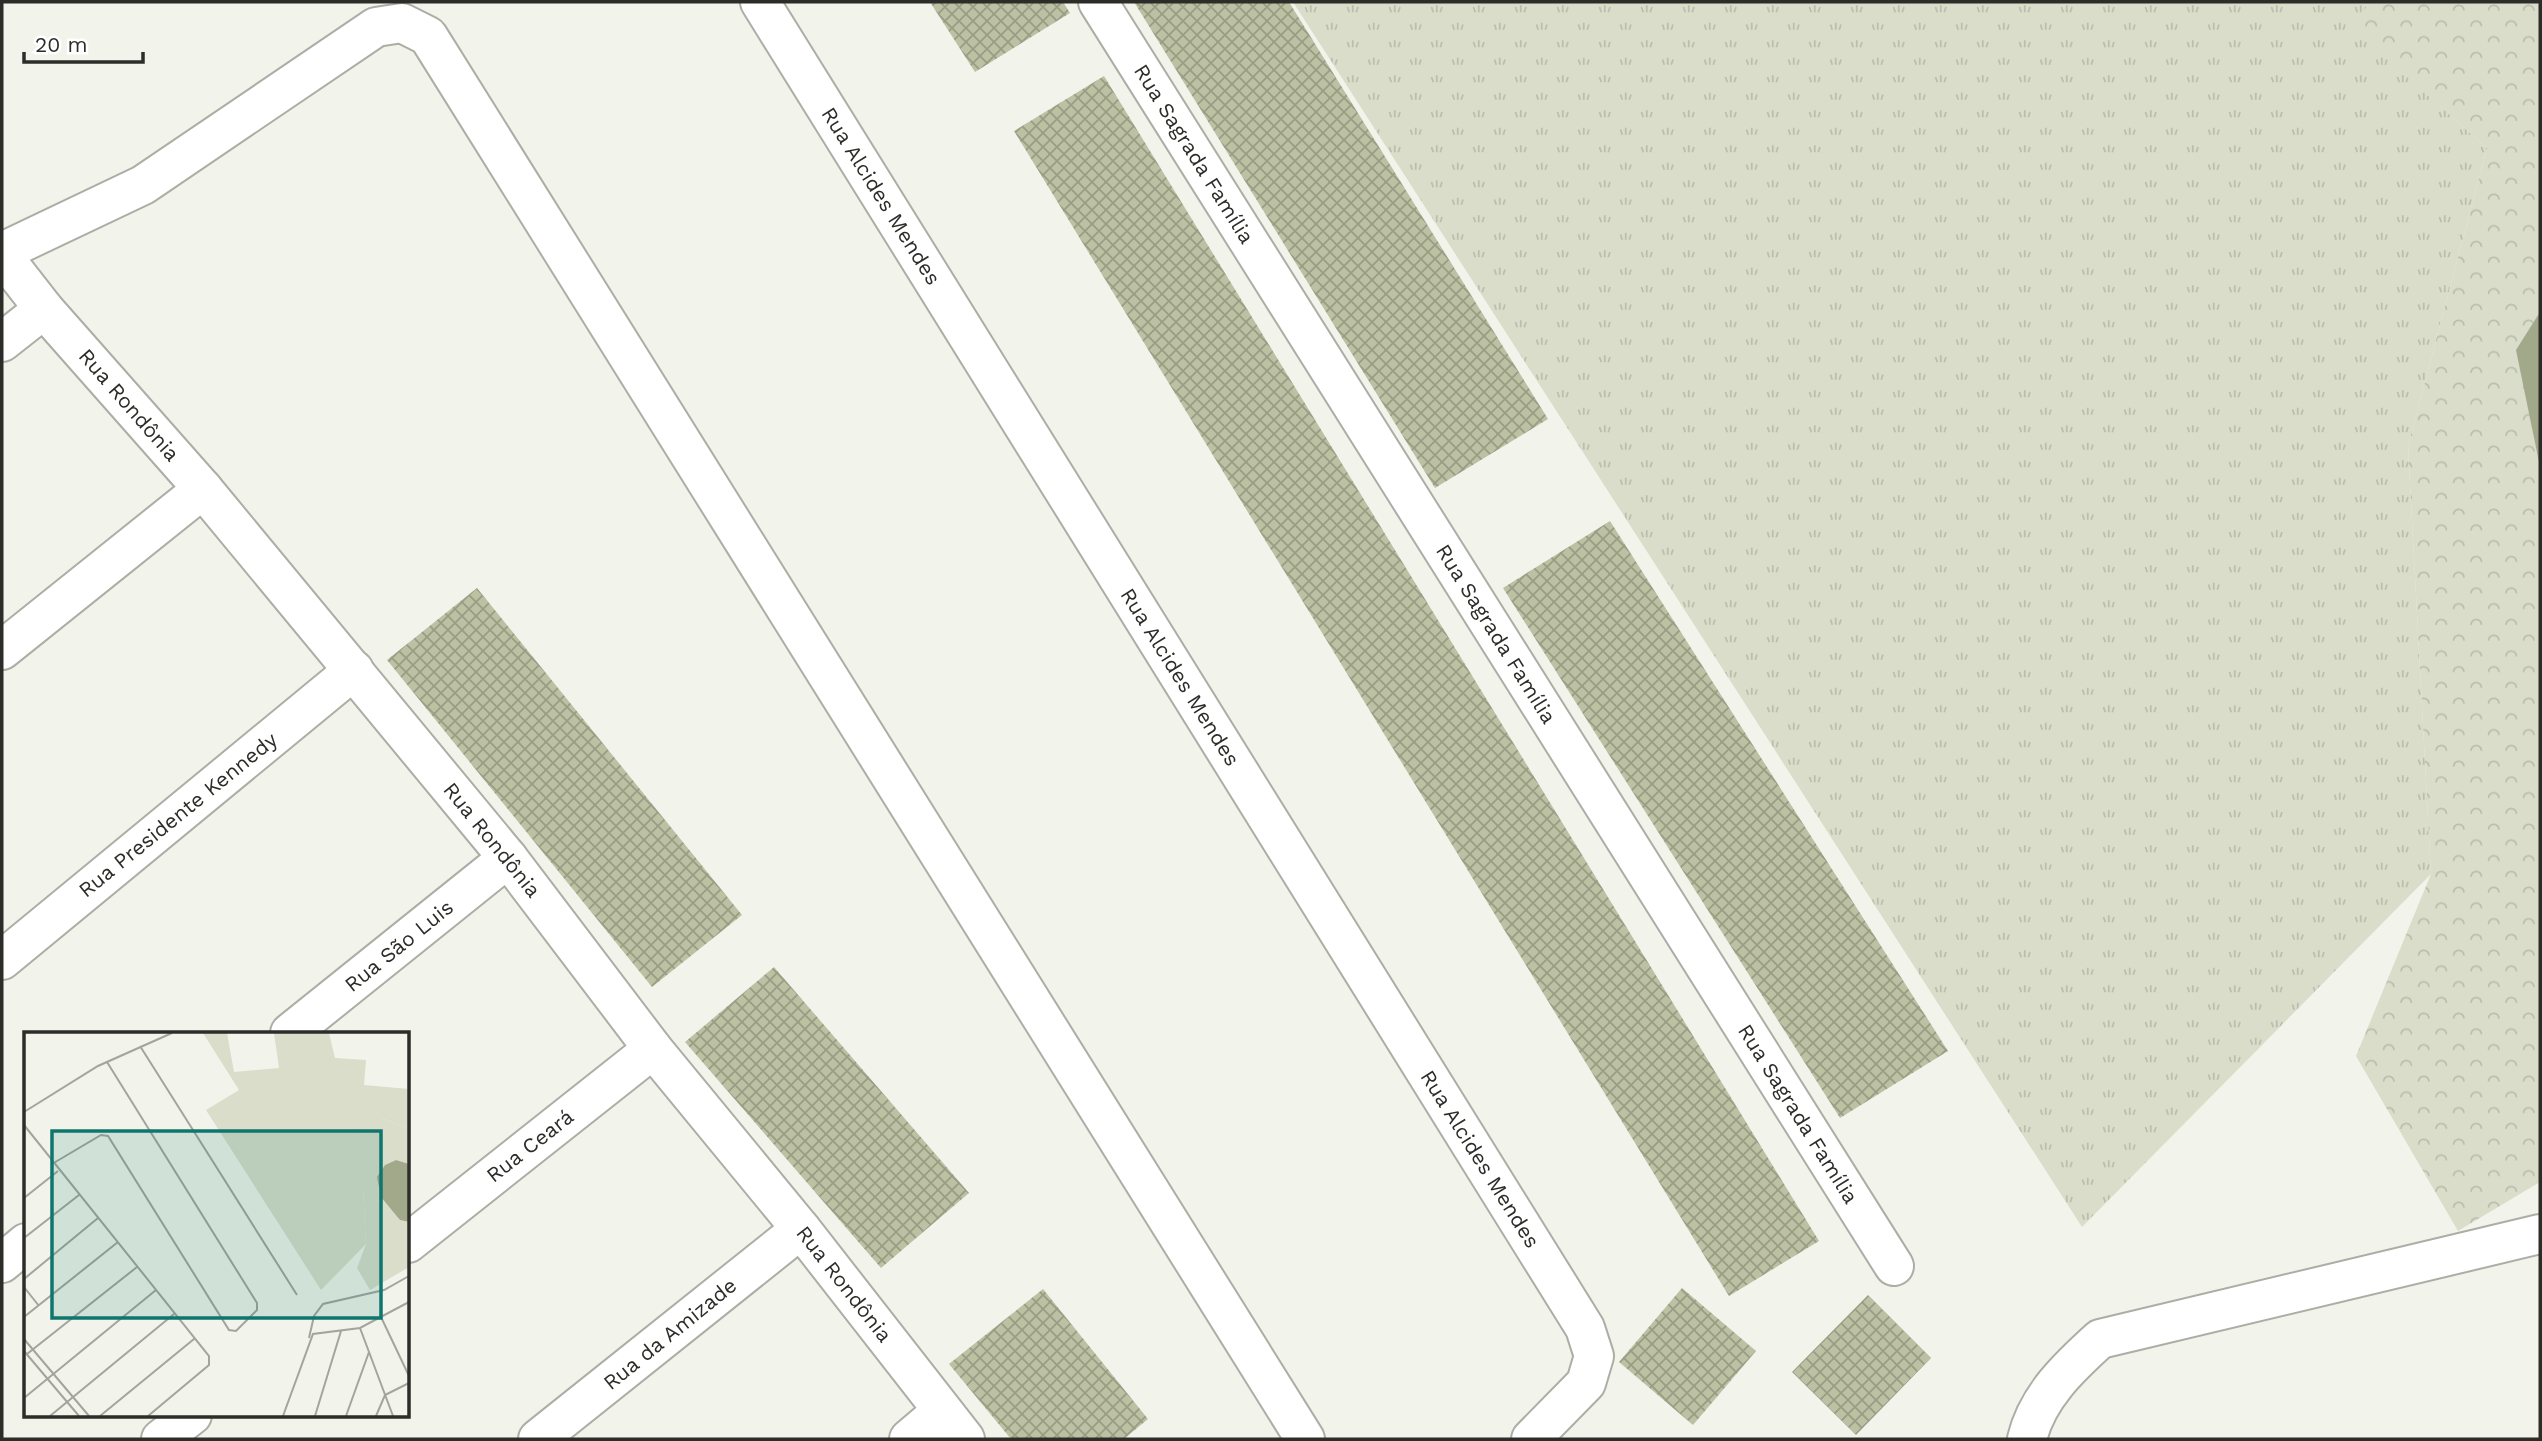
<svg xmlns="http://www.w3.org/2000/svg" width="2542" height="1441" font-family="'Work Sans',sans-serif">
<defs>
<pattern id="grass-tufts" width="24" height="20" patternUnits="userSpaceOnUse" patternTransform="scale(1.75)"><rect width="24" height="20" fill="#d9ddc9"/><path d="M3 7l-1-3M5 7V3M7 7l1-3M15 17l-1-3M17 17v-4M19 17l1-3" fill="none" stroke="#babead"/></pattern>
<pattern id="forest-crowns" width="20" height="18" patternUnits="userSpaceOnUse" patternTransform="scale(1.75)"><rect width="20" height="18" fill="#d9ddc9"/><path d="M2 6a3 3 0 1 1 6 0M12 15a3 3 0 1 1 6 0" fill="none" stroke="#babead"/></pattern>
<pattern id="building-cross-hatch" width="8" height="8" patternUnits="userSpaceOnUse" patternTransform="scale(1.75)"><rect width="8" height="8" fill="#bbc1a2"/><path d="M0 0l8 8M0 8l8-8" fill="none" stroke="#989d84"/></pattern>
</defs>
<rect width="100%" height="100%" fill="#f2f4ec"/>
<path fill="url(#grass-tufts)" d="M1293,2H2370L2353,28L2487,148L2408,446L2431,874L2082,1227Z"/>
<path fill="url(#forest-crowns)" d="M2370,2H2540V312L2517,350L2540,467V1182L2458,1231L2356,1056L2431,874L2408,446L2487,148L2352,28Z"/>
<path fill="#a2a88a" d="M2540,312V467L2516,350Z"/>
<g fill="url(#building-cross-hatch)">
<path d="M930,2H1063L1070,13L975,72Z"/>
<path d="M1134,2H1289L1548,419L1435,488Z"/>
<path d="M1104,76L1819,1241L1729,1296L1014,131Z"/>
<path d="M1610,521L1948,1051L1840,1118L1503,588Z"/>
<path d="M477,588L742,915L652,987L387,660Z"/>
<path d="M774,967L969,1193L881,1268L685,1042Z"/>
<path d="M1682,1288L1756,1351L1693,1425L1619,1362Z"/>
<path d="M1043,1289L1148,1419L1124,1439H1011L949,1364Z"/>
<path d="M1868,1295L1931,1358L1856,1435L1792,1372Z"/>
</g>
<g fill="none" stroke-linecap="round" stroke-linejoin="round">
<defs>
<g id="minor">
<path d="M760,2L1585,1328L1594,1356L1586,1383L1531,1439"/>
<path d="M1098,2L1894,1266"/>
<path d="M2,252L143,185L376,27L402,23L428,36L1305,1439"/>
<path d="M2,255L44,309L203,489L508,858L653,1049L801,1229L965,1439"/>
<path d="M2,342L44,309"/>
<path d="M2,650L203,489"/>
<path d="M2,960L354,670"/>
<path d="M290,1033L508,858"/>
<path d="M408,1243L653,1049"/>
<path d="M2,1263L26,1243"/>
<path d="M161,1439L192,1415"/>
<path d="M538,1439L801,1229"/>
<path d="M909,1439L942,1411"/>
<path d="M2027,1439C2037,1397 2069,1367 2100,1339L2540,1234"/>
</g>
</defs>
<use href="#minor" stroke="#acaea6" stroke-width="42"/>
<use href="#minor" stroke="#fff" stroke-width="38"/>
</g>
<g text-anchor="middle" stroke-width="7" stroke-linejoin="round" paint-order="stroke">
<g font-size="21" fill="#2c2c29" stroke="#fff">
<text transform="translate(1194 154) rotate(58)" y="7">Rua Sagrada Família</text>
<text transform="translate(881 196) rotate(58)" y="7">Rua Alcides Mendes</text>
<text transform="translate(129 405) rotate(49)" y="7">Rua Rondônia</text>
<text transform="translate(1496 634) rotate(58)" y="7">Rua Sagrada Família</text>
<text transform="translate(1180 677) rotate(58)" y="7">Rua Alcides Mendes</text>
<text transform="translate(178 815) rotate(-39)" y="7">Rua Presidente Kennedy</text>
<text transform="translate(492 840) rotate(51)" y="7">Rua Rondônia</text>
<text transform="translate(399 946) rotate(-39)" y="7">Rua São Luis</text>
<text transform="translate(1798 1114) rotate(58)" y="7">Rua Sagrada Família</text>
<text transform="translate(530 1146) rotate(-38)" y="7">Rua Ceará</text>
<text transform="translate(1480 1159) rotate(58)" y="7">Rua Alcides Mendes</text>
<text transform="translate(844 1284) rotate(52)" y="7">Rua Rondônia</text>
<text transform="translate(670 1334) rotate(-39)" y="7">Rua da Amizade</text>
</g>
</g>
<g transform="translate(24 1032)">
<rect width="385" height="385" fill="#f2f4ec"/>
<path d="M179,1H203L210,40L255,36L250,1H305L311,26L342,28L340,53L385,57V96L357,86L332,103L350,119L339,157L342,212L297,258L182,78L215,58Z" fill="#d9ddc9"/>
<path d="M357,86L385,96V132L372,128L361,133L376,188L385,190V235L346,258L333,236L342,212L339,157L349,119L332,103L338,94Z" fill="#d9ddc9"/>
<path d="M372,128L385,132V190L376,188L357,165L353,145L361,133Z" fill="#a2a88a"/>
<path fill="none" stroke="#a3a49e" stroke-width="2" d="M116,14L273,263M0,80L74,34L148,1M0,93L185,324V333L124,384M28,132L77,103L84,104L205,298L212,299L233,278V271L83,30M0,166L34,139M0,206L55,163M0,247L74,186M0,255L15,274M0,285L94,210M357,285L385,344M336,296L369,384M285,306L290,284L299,272L360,258L385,244M0,307L65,384M0,319L55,384M3,322L113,235M0,366L132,258M26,384L150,282M76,384L170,307M259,384L289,302L336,296L385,270M291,384L317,299M322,384L345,320M352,384L361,363L385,351"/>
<path fill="#0f766e" fill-opacity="0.15" stroke="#0f766e" stroke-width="3.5" d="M28,99H357V286H28Z"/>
<rect width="385" height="385" fill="none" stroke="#2c2c29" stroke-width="3.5"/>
</g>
<rect width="2542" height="1441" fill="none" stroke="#2c2c29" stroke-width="7"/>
<path d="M24 52v10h119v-10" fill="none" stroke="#2c2c29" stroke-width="3.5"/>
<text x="35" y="52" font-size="21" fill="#2c2c29" stroke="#ffffff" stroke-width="5" paint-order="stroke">20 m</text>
</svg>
